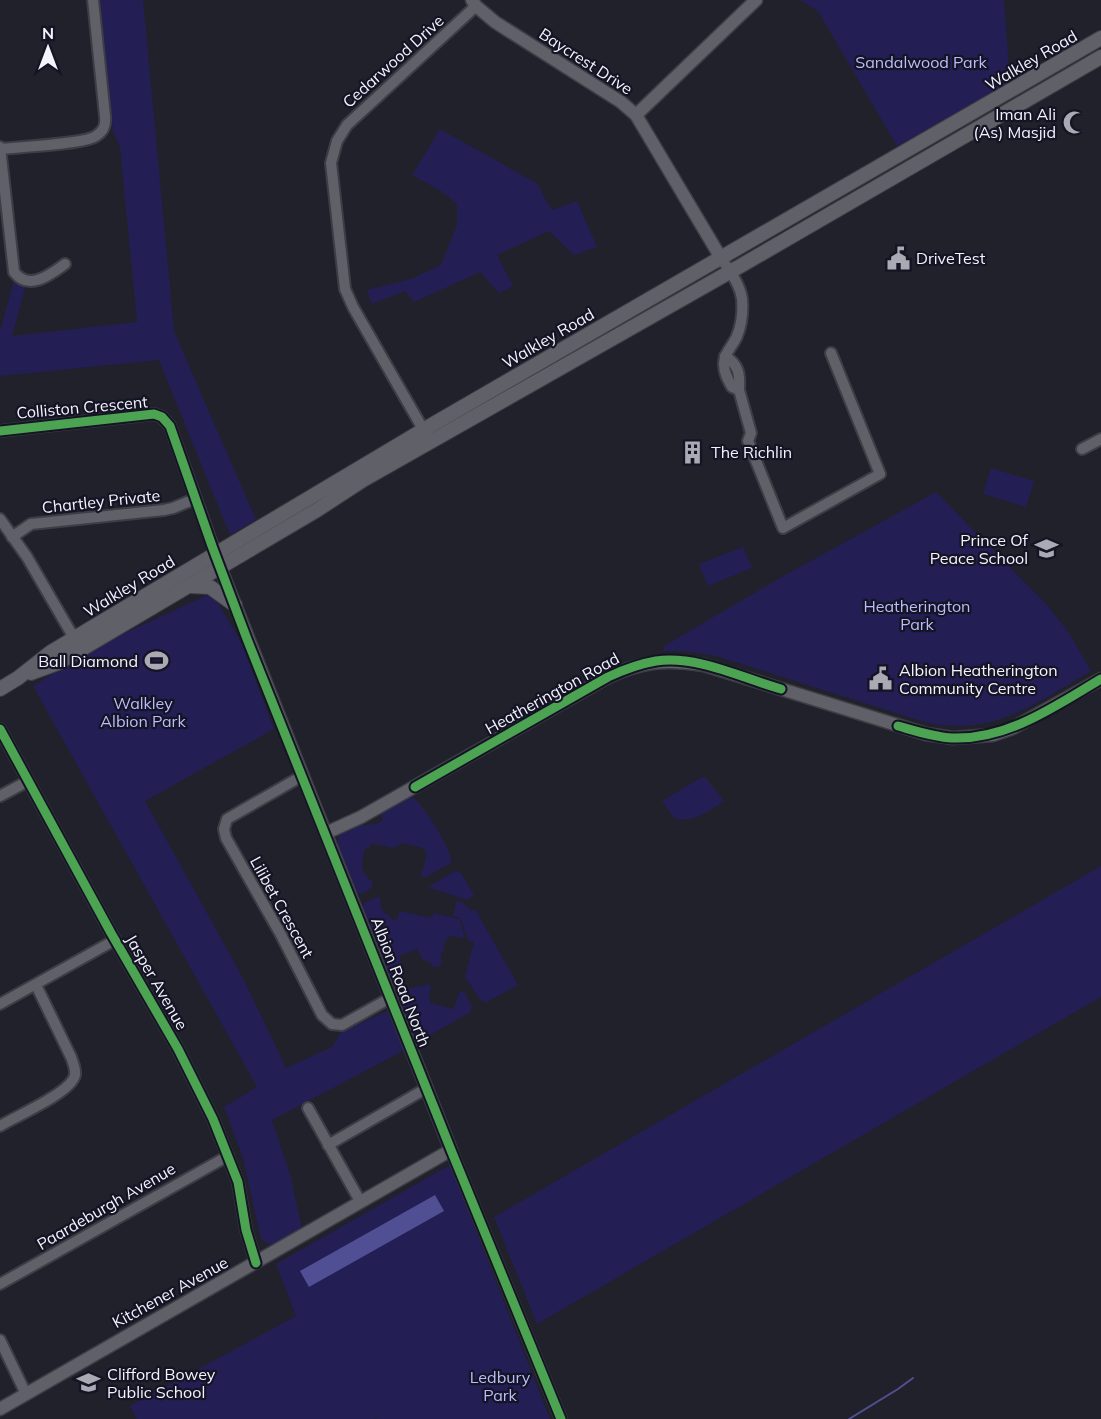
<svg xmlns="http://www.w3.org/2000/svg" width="1101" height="1419" font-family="Mulish,sans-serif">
<rect width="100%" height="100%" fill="#21212b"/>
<g fill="#231e54">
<path d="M100,0H143L174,331L256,520L230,535L159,360L0,376V331L14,281L26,284L12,336L137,322L120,147L113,131Z"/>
<path d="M800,0H1004L1010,83L897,146L818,11Z"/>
<path d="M440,129L538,184L547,203L553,210L577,201L597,247L574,255L549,231L497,255L513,286L499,293L480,272L414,302L405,291L372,304L367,290L411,279L441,265L457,225V204L441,191L412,175Z"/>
<path d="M991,468L1034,481L1026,507L983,494Z"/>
<path d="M936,492L1048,606L1069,633L1091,671C1035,704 990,739 921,721L716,656L684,651H664V646L778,579Z"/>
<path d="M743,547L752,568L708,586L699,564Z"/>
<path d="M212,593L241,642L274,729L145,801L244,980L286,1068L332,1047L341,1032L387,1011L405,1050L272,1120L291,1178L302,1229L270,1245L261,1239L243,1158L224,1107L257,1087L33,686L99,645Z"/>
<path d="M704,776L724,801C709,811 692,824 674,818L662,801Z"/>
<path d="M413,797C423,805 454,852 451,863L424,878L421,876L427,854L425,853L426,849L403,843L393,848L371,843L369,849L365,848C361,867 359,868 372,882V887L363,894L356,893C351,881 331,843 340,833C345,828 356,825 362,822L365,826L372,823L374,825L383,820L380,814L408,798Z"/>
<path d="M1101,866V997L537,1324L494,1217Z"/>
<path d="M455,871L461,873L474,895L467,900L428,887Z"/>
<path d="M377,897H380L381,909L393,920L398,919L399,911L432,918L433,913L460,919L466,942L465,938L448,936L446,943L444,942L443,946H445L440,958L442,959L440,966L433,967L430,962L423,960L417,949L399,956L404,975L401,981L394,982L391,980L362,907L366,902Z"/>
<path d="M457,900L464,903L471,911L475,909L518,985L485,1003L480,999L465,977L474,942L468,941L461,918L453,916Z"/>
<path d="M429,984L431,988L429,996L430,1003L453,1009L460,992L464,991L472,1007L469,1013L423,1039H418L413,1034L398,995C406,986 418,988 429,984Z"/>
<path d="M450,1165L550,1419H375L379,1415L373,1419H137L130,1406L296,1316L276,1264Z"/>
</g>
<path fill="#504f94" d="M435,1195L444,1211L309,1287L300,1271Z"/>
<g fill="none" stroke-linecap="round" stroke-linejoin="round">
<path stroke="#504f94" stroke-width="2" d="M849,1419L898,1389L913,1378"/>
<defs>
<g id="minor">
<path d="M0,147L14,272C29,292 51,274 65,264"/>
<path d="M0,149C18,147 85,144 96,136C104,131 106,125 105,116L93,0"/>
<path d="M721,258C729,270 740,284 742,299C743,311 742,324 737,336C733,346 723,354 724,365C724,373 728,380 732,387L739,390C740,374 739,365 725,356"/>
<path d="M739,390L751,433L748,441L783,528L880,474L831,353"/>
<path d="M0,431L154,414L162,417L170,426L218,561"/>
<path d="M427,436L353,307L345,289L331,163L337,141L347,125L476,6"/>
<path d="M1082,449L1101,439"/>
<path d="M0,519L27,557L74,638"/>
<path d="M12,537L31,524L164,510L173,508L195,499"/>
<path d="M0,729L111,933L178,1049L213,1119L238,1182L246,1230L256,1263"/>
<path d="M302,776L227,819L224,829L226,838L280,933L322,1015L332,1024L342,1025L390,998"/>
<path d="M0,796L28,781"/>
<path d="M0,1004L115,940"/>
<path d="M308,1108L360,1201"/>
<path d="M0,1126C16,1116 71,1093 75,1075C76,1069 73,1063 71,1057L36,985"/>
<path d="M328,1145L427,1088"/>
<path d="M451,1150L561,1419"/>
<path d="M0,1284L228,1156"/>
<path d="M0,1340L26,1394"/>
</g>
<g id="tertiary">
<path d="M472,0L476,6L495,22L621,102L636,115L721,258"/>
<path d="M636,115L756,0"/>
<path d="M326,833L361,817L608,677C643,661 665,659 704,665L926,734L953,738L993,735L1013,728L1101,679"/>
<path d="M0,1409L451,1150L220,567"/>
</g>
<g id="secondary">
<path d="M190,586L210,587L235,605"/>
<path d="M31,673L58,663L317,510L363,480L742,265L1101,57"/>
<path d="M0,689L18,678L51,652L435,423L1101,38"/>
</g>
</defs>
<use href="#minor" stroke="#3d3d45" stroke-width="14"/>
<use href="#tertiary" stroke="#3d3d45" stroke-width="15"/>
<use href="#secondary" stroke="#3d3d45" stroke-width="16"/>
<use href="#minor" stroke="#5f6068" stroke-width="10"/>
<use href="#tertiary" stroke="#5f6068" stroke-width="12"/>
<use href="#secondary" stroke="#5f6068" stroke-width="14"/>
<defs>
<g id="cycleway">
<path d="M0,431L154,414L162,417L170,426L212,546L247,639L451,1150L561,1419"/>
<path d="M898,726C916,731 934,737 952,738C1008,740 1055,706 1101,679"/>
<path d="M0,729L111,933L178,1049L213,1119L238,1182L246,1230L256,1263"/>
<path d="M415,787L608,677C623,670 638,664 656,661C697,655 742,678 781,689"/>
</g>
</defs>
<use href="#cycleway" stroke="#141425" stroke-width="13"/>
<use href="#cycleway" stroke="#4ca352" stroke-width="9"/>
</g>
<defs>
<symbol id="mosque-bare" viewBox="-9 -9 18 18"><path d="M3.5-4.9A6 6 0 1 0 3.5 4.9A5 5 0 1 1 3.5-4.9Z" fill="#a9aab4" stroke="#141425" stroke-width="2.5" paint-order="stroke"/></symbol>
<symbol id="civic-bare" viewBox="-9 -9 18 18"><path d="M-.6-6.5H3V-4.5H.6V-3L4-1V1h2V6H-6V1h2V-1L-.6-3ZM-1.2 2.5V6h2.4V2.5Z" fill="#a9aab4" stroke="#141425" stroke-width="2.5" paint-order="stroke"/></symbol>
<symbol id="building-bare" viewBox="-9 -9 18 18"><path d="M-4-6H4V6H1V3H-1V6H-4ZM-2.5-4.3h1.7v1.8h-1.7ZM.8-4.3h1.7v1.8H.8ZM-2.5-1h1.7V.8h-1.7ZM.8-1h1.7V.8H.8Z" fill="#a9aab4" stroke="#141425" stroke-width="2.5" paint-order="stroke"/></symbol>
<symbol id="school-bare" viewBox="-9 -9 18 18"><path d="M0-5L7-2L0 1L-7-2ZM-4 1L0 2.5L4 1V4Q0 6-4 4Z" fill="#a9aab4" stroke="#141425" stroke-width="2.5" paint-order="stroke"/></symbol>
<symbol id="stadium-bare" viewBox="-9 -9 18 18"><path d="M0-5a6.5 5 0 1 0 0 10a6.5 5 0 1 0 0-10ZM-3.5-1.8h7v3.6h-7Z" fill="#a9aab4" stroke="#141425" stroke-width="2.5" paint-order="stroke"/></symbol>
</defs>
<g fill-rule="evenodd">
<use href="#mosque-bare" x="1058" y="106" width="33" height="33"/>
<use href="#civic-bare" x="882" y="242" width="33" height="33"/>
<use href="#building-bare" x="676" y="436" width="33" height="33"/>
<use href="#school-bare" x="1030" y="532" width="33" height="33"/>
<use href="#stadium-bare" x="140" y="644" width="33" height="33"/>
<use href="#civic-bare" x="864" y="662" width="33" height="33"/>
<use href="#school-bare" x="72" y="1366" width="33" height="33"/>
</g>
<g text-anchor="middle" stroke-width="4.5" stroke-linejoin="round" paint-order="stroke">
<g font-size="16" fill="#f2f3fd" stroke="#141425">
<text transform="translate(1031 60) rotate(-30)" y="6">Walkley Road</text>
<text transform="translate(393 61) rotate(-42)" y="6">Cedarwood Drive</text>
<text transform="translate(586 61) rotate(33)" y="6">Baycrest Drive</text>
<text transform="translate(548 338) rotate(-30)" y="6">Walkley Road</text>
<text transform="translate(82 407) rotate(-5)" y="6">Colliston Crescent</text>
<text transform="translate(101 501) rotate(-6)" y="6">Chartley Private</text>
<text transform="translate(129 586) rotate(-31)" y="6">Walkley Road</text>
<text transform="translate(552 693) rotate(-29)" y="6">Heatherington Road</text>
<text transform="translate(282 907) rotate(61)" y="6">Lilibet Crescent</text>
<text transform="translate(157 982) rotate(60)" y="6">Jasper Avenue</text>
<text transform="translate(401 982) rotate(69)" y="6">Albion Road North</text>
<text transform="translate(106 1206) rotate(-30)" y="6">Paardeburgh Avenue</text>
<text transform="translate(170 1292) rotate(-29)" y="6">Kitchener Avenue</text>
</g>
<g font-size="16" fill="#babdfc" stroke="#141425">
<text x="921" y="68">Sandalwood Park</text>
<text x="917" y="612">Heatherington<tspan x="917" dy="18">Park</tspan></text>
<text x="143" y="709">Walkley<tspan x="143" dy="18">Albion Park</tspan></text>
<text x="500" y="1383">Ledbury<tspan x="500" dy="18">Park</tspan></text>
</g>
<g font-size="16" fill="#f2f3fd" stroke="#141425" text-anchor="start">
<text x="1056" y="120" text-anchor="end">Iman Ali<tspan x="1056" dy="18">(As) Masjid</tspan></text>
<text x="916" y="264">DriveTest</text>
<text x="711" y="458">The Richlin</text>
<text x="1028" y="546" text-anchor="end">Prince Of<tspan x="1028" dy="18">Peace School</tspan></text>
<text x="138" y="667" text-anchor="end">Ball Diamond</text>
<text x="899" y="676">Albion Heatherington<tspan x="899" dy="18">Community Centre</tspan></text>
<text x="107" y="1380">Clifford Bowey<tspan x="107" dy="18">Public School</tspan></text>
</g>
</g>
<g transform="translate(48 48)" stroke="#141425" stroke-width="4.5" paint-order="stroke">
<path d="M0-4.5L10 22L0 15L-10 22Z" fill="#f2f3fd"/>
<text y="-9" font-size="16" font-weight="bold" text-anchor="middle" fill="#f2f3fd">N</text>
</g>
</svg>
